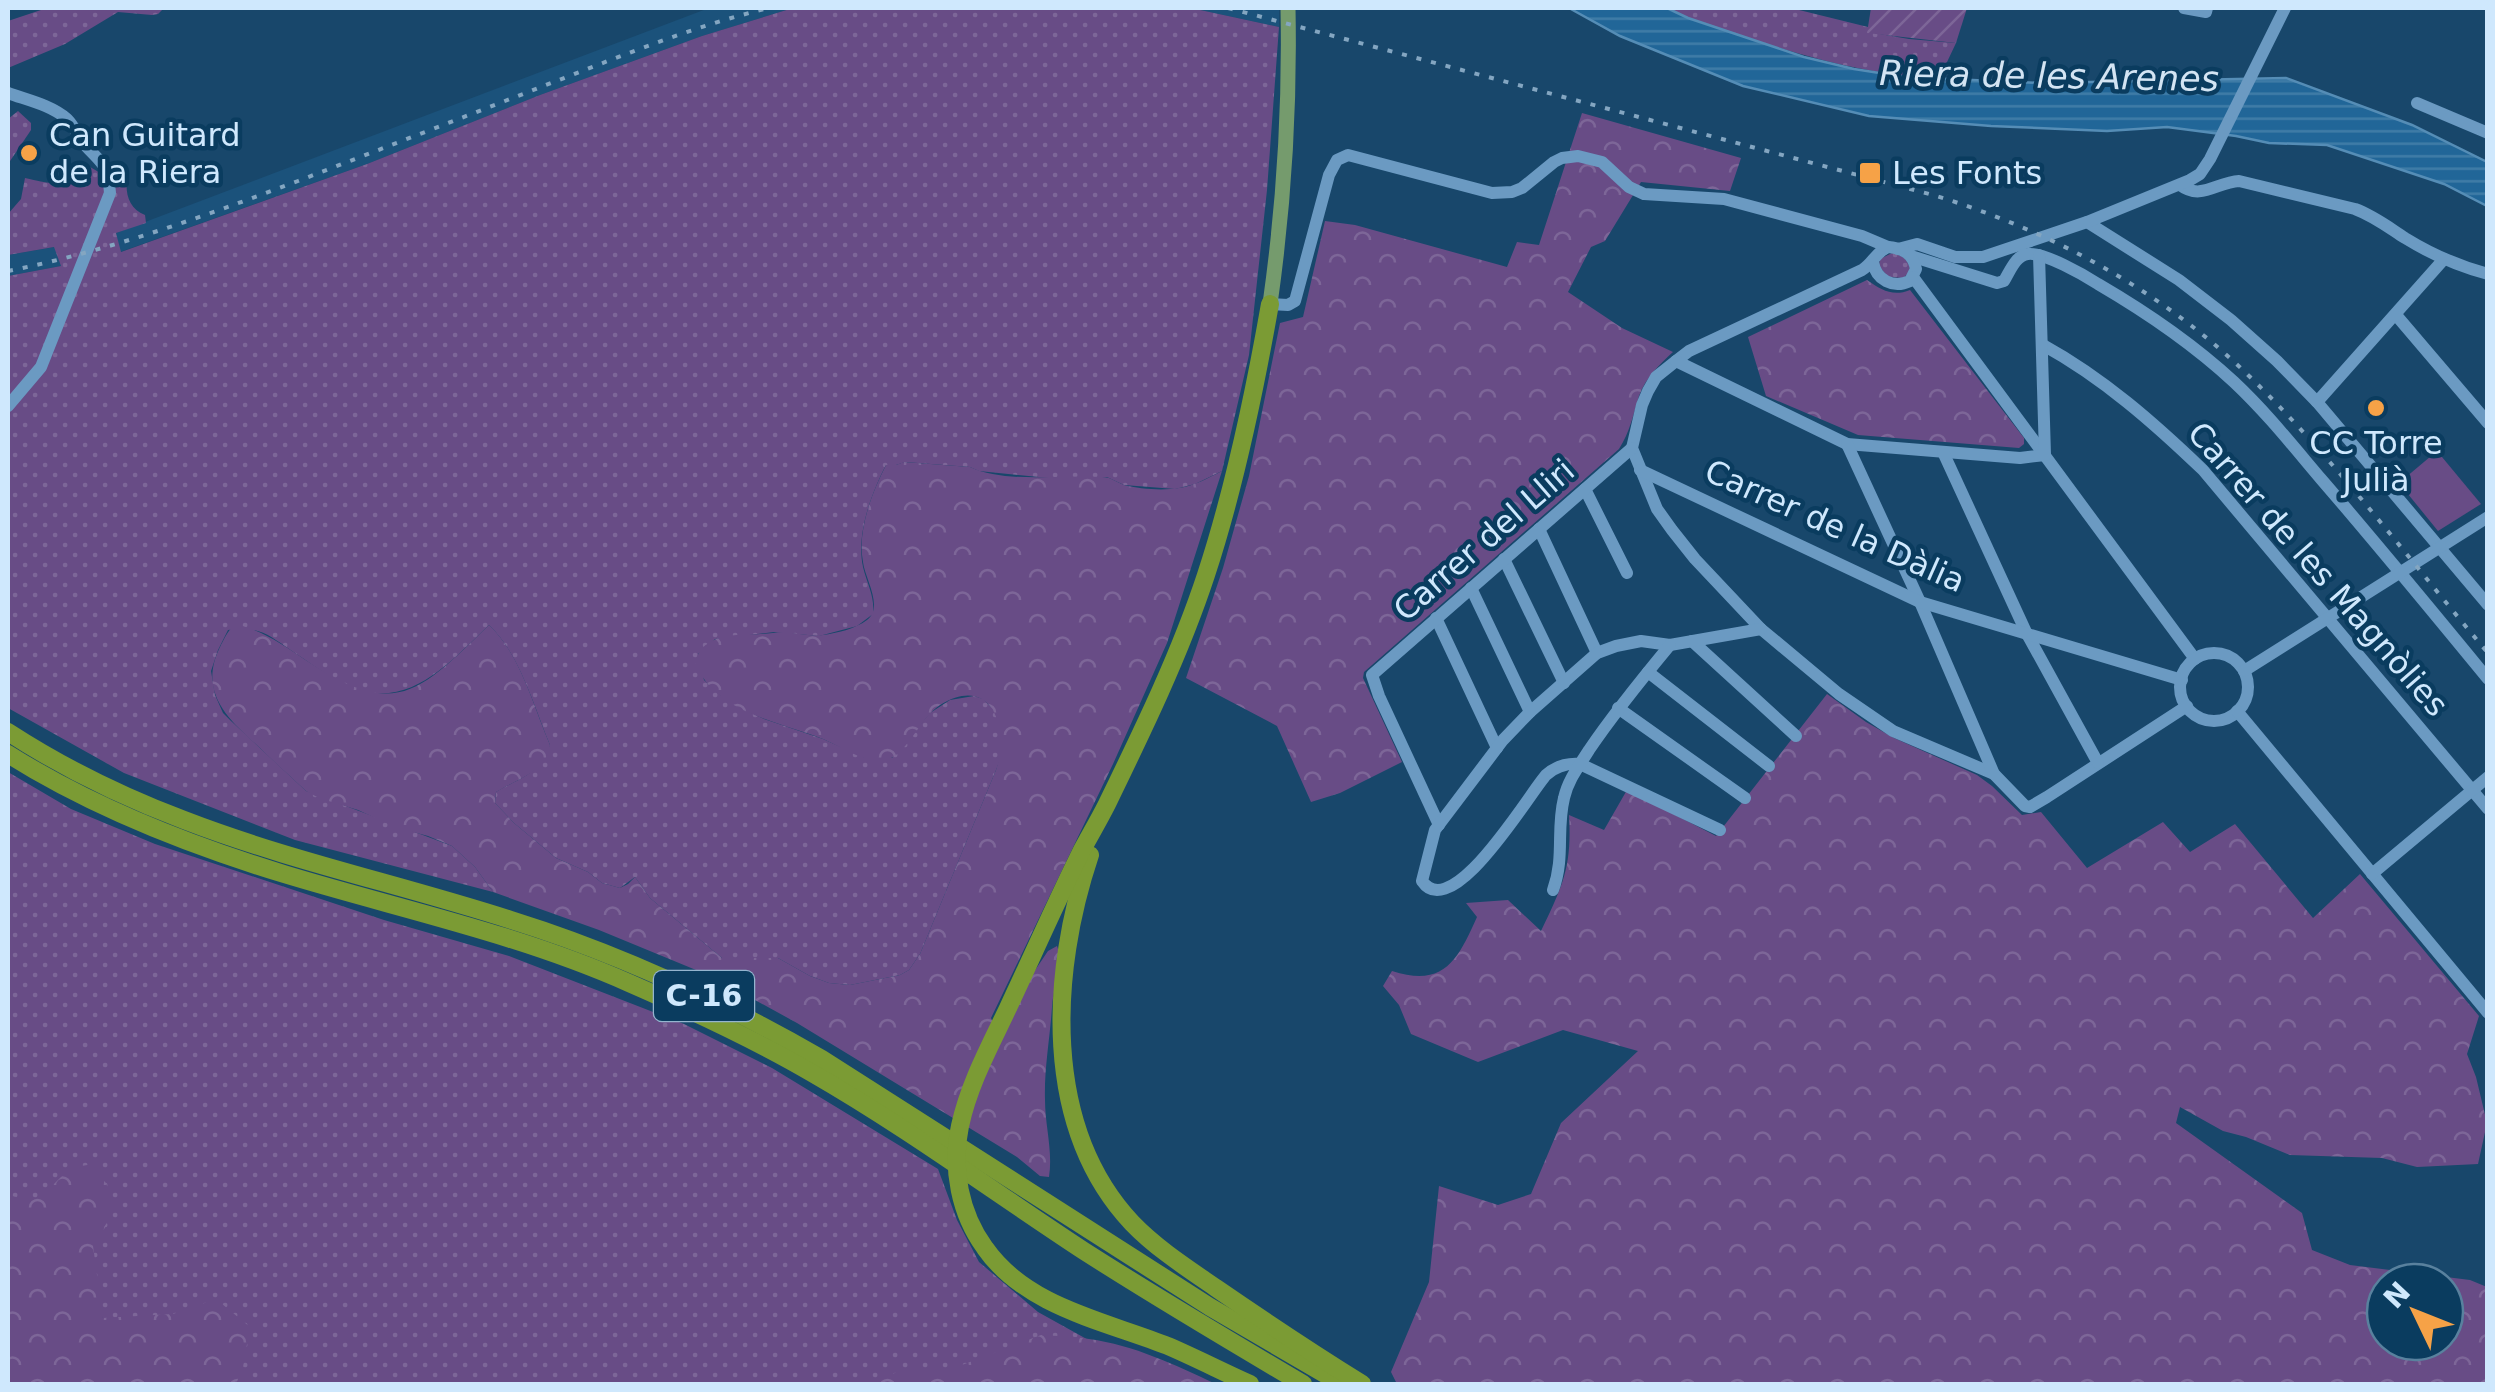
<svg xmlns="http://www.w3.org/2000/svg" width="2495" height="1392" font-family="'DejaVu Sans',sans-serif">
<defs>
<pattern id="grass-dots" width="8" height="8" patternUnits="userSpaceOnUse" patternTransform="scale(2.5)"><rect width="8" height="8" fill="#684c86"/><path d="M2 2h.1M6 6h.1" fill="none" stroke="#7d6698" stroke-width="1.8" stroke-linecap="round"/></pattern>
<pattern id="forest-crowns" width="20" height="18" patternUnits="userSpaceOnUse" patternTransform="scale(2.5)"><rect width="20" height="18" fill="#684c86"/><path d="M2 6a3 3 0 1 1 6 0M12 15a3 3 0 1 1 6 0" fill="none" stroke="#7d6698"/></pattern>
<pattern id="garden-furrows" width="10" height="10" patternUnits="userSpaceOnUse" patternTransform="scale(2.5)"><rect width="10" height="10" fill="#684c86"/><path d="M-1 1l2-2M0 10L10 0M9 11l2-2" fill="none" stroke="#7d6698"/></pattern>
<pattern id="water-rules" width="6" height="5" patternUnits="userSpaceOnUse" patternTransform="scale(2.5)"><rect width="6" height="5" fill="#216698"/><path d="M0 2.5h6" fill="none" stroke="#407ca7"/></pattern>
</defs>
<rect width="100%" height="100%" fill="#18476b"/>
<g fill="#1b527b">
<path d="M709,8H793L702,36L540,95L367,164L120,252L116,233Z"/>
<path d="M1191,8H1279V27Z"/>
<path d="M55,247L61,266L8,276V255Z"/>
</g>
<g fill="url(#grass-dots)">
<path d="M47,8H164L158,14L152,15L118,12L65,44L8,68V21Z"/>
<path d="M793,8H1191L1279,27L1267,190L1249,355L1222,471L1195,484L1175,489L1124,485L1107,477L1049,478L979,471L970,467L905,462L896,465H886C871,494 856,534 863,567C867,584 875,596 873,614L857,626L819,636L774,632L715,639L698,654L704,680L720,695L743,709L764,719L823,739L865,758H892L930,713L950,700L974,696L983,699L993,709L998,718L1002,737V754L996,770L920,954L909,970L900,975L850,985L829,983L810,976L778,958H722L650,898L635,877L620,888L602,883L588,872L556,858L514,823L495,803L496,792C521,777 538,776 550,745C534,707 520,654 489,625C448,664 405,715 344,684C326,675 309,662 292,651C267,634 259,626 228,630L218,650L211,671L215,695L223,713L231,721L306,791L452,846L475,867L493,892L295,840L124,773L8,708V276L61,266L54,247L8,255V214L21,199L25,178C60,186 57,186 80,161L107,177L127,178C125,194 129,209 145,215L146,223L116,233L121,252L367,164L540,95L702,36Z"/>
<path d="M1667,8H1791L1868,27V32L1909,39L1956,43L1939,79C1873,75 1811,59 1748,38C1720,29 1693,21 1667,8Z"/>
<path d="M18,111L31,123V130L8,164V119Z"/>
<path d="M1892,253C1903,255 1910,261 1910,272L1903,278L1888,277L1879,266L1880,259Z"/>
<path d="M8,772L71,809L155,844L384,920L509,956L684,1024L772,1068L938,1169L957,1220L979,1262L1038,1312L1110,1352L893,1384H229L168,1324L107,1325L38,1207L8,1201Z"/>
</g>
<g fill="url(#forest-crowns)" fill-rule="evenodd">
<path d="M1582,113L1741,158L1730,191L1641,182L1605,241L1591,247L1568,292L1622,328L1673,352C1659,365 1646,377 1639,396C1633,415 1630,432 1619,449L1364,672L1363,678L1402,762L1340,793L1311,802L1277,726L1186,678L1223,568L1249,476L1280,323L1303,317L1325,221L1355,225L1507,267L1517,242L1539,245Z"/>
<path d="M1867,280C1881,290 1893,297 1910,290L2024,438V444L2019,448L1858,435L1766,396L1748,337Z"/>
<path d="M904,462L970,467C1006,484 1063,474 1102,477C1111,477 1116,482 1124,485C1139,489 1163,491 1179,488C1194,486 1208,478 1222,471L1167,643L1113,764L991,1018L996,1028L1048,951L1057,946C1064,963 1053,988 1052,1007C1050,1038 1044,1069 1045,1100C1045,1126 1053,1151 1049,1177L1040,1176L1017,1157L797,1023L713,977L599,930L493,892L475,867L452,846L428,836L395,827L358,810L319,798L306,791C291,777 275,763 260,748C227,718 196,691 222,643C226,635 229,630 235,624C261,630 282,644 304,659C395,720 417,695 489,625C521,655 533,706 550,745C547,772 515,780 496,792L495,803L514,823L556,858L588,872L602,883L620,888L628,884L635,877L650,898L722,958H778L810,976L829,983L850,985L900,975L909,970L920,954L996,770C1010,729 992,673 940,705C920,718 908,753 887,760C869,766 840,746 823,739C779,721 714,713 695,662C704,632 736,635 761,634C769,634 776,632 784,632C797,633 810,637 823,635C837,633 855,629 867,620C884,607 865,579 863,562C857,530 872,493 886,465H896Z"/>
<path d="M1827,694L1866,722L1894,738L1977,775L1992,786L2022,815L2041,812L2087,868L2163,822L2190,852L2235,824L2313,918L2360,874L2479,1016L2467,1054L2476,1077L2487,1123L2478,1164L2417,1167L2382,1158L2290,1155L2246,1137L2223,1131L2180,1107L2176,1123L2302,1213L2312,1250L2350,1265L2470,1280L2487,1287V1384H1397L1391,1372L1429,1282L1439,1186L1498,1205L1531,1194L1561,1123L1638,1051L1563,1030L1478,1062L1411,1034L1399,1005L1383,986L1392,971C1445,988 1458,959 1477,917L1466,903L1508,900L1541,931C1563,885 1572,867 1569,815L1604,830L1627,790L1716,836ZM2385,1282H2445V1342H2385Z"/>
<path d="M93,1164C118,1195 117,1214 93,1246L103,1318L173,1314L216,1299L250,1327L243,1367L236,1384H8V1189L11,1196L33,1200L52,1186L70,1168Z"/>
<path d="M1041,1335C1057,1336 1073,1336 1089,1339C1134,1345 1175,1365 1216,1384H868L902,1370L954,1368Z"/>
</g>
<path fill="url(#garden-furrows)" d="M1871,8H1967L1956,43L1867,33Z"/>
<path fill="#684c86" d="M2437,451L2481,504L2438,531L2399,483Z"/>
<path fill="url(#water-rules)" stroke="#558db6" stroke-width="2.5" d="M1569,8H1667L1688,18L1804,57L1854,69L1905,77L2041,83L2286,78L2412,125L2487,162V206L2444,184L2327,145L2269,143L2236,136L2167,127L2107,131L1991,126L1869,116L1743,86L1620,36Z"/>
<g fill="none" stroke-linecap="round" stroke-linejoin="round">
<g stroke="#6b9ac2" stroke-width="12">
<path d="M2184,8L2206,12L2207,8"/>
<path d="M8,93C27,100 51,105 67,119C75,127 78,137 85,145C104,166 108,164 110,193L41,367L8,406"/>
<path d="M2417,103L2488,133"/>
<path d="M2180,185C2201,201 2217,182 2239,181L2355,209C2374,216 2388,227 2405,238C2431,254 2458,266 2488,274"/>
<path d="M2087,222L2179,280L2231,320L2277,361L2317,402L2488,605"/>
<path d="M1898,249L1917,244L1955,257H1983L2087,222L2190,180L2200,174L2210,159L2285,8"/>
<path d="M1911,256L1997,283L2004,281C2010,271 2016,255 2028,254C2044,252 2084,275 2098,284C2146,312 2193,344 2234,382C2266,412 2293,446 2321,479C2378,545 2433,612 2488,679"/>
<path d="M1873,262C1876,280 1893,289 1910,281L1916,269C1913,254 1903,248 1888,247C1876,252 1873,263 1862,270L1689,351L1676,361L1656,377L1648,391L1642,405L1632,448L1657,509L1672,530L1695,559L1761,629L1839,694L1893,731L1994,774"/>
<path d="M1913,277L2195,659"/>
<path d="M1270,304L1288,305L1295,301L1329,175L1337,160L1348,155L1492,193L1512,192L1522,188L1554,162L1562,158L1578,156L1602,162L1629,187L1644,194L1724,199L1862,236L1888,247"/>
<path d="M2396,315L2488,423"/>
<path d="M2043,345C2103,378 2154,423 2203,470L2488,809"/>
<path d="M1676,361L1847,444L2020,458L2045,455L2039,255"/>
<path d="M2317,402L2444,259"/>
<path d="M1847,444L1920,602L1994,774L2025,806L2030,807L2047,797L2187,706"/>
<path d="M1943,452L2026,632L2098,763"/>
<path d="M1640,470L1920,602L2182,680"/>
<path d="M1585,489L1627,573"/>
<path d="M1539,529L1597,653"/>
<path d="M1504,559L1564,683"/>
<path d="M1471,588L1530,712"/>
<path d="M1436,618L1497,748"/>
<path d="M1692,641L1796,736"/>
<circle cx="2214" cy="687" r="34"/>
<path d="M2244,671L2488,517"/>
<path d="M1648,672L1769,766"/>
<path d="M1618,708L1745,798"/>
<path d="M2237,711L2488,1013"/>
<path d="M1439,825L1379,696L1372,675L1632,448"/>
<path d="M1720,830L1580,764C1567,763 1556,766 1546,775C1529,794 1452,925 1422,881L1435,830L1503,740L1530,712L1597,653L1616,646L1641,641L1670,645L1761,629"/>
<path d="M2372,874L2488,777"/>
<path d="M1553,890C1565,857 1556,830 1564,798C1568,780 1579,766 1589,750C1614,713 1641,680 1670,645"/>
</g>
<path stroke="#759b6d" stroke-width="15" d="M1270,304C1284,205 1290,107 1288,8"/>
<g stroke="#7b9b34" stroke-width="18">
<path d="M8,732C62,767 123,797 184,820C290,861 403,885 511,920C620,954 723,1002 822,1059L1210,1307L1342,1384"/>
<path d="M8,754C92,807 189,845 284,874C399,909 519,934 629,983C691,1010 754,1039 812,1073C906,1127 994,1192 1084,1251C1156,1297 1230,1341 1303,1384"/>
<path d="M1090,855C1051,971 1041,1126 1132,1223C1156,1248 1187,1268 1216,1288C1264,1321 1312,1353 1362,1384"/>
<path d="M1250,1384C1223,1372 1196,1358 1168,1346C1105,1321 1026,1307 985,1248C960,1214 951,1168 960,1126C969,1084 990,1046 1008,1008C1033,955 1056,902 1082,850C1090,835 1099,820 1107,804C1143,730 1180,654 1206,575C1235,487 1254,395 1270,304"/>
</g>
<g stroke="#84a6c1" stroke-width="4" stroke-dasharray="5 10" stroke-linecap="butt">
<path d="M1228,8L1933,195C2049,230 2161,290 2248,375C2334,458 2410,561 2488,653"/>
<path d="M8,271C108,251 202,217 298,181C381,149 464,117 546,85C619,57 693,26 769,8"/>
</g>
</g>
<g fill="#f6a247" stroke="#0a3c5f" stroke-width="4">
<circle cx="29" cy="153" r="10"/>
<rect x="1858" y="161" width="24" height="24" rx="5"/>
<circle cx="2376" cy="408" r="10"/>
</g>
<g text-anchor="middle" stroke-width="9" stroke-linejoin="round" paint-order="stroke">
<rect fill="#0a3c5f" stroke="#94b4ce" stroke-width="2.5" x="654" y="971" width="100" height="50" rx="8"/>
<g font-size="30" font-weight="bold" fill="#cfe8fd">
<text x="704" y="1006">C-16</text>
</g>
<g font-size="32" fill="#cfe8fd" stroke="#0a3c5f" text-anchor="start">
<text x="49" y="146">Can Guitard<tspan x="49" dy="37">de la Riera</tspan></text>
<text x="1892" y="184">Les Fonts</text>
<text x="2376" y="454" text-anchor="middle">CC Torre<tspan x="2376" dy="37">Julià</tspan></text>
</g>
<g font-size="32" fill="#cfe8fd" stroke="#0a3c5f">
<text transform="translate(1835 526) rotate(24)" y="11">Carrer de la Dàlia</text>
<text transform="translate(1484 540) rotate(-41)" y="11">Carrer del Lliri</text>
<text transform="translate(2318 569) rotate(49)" y="11">Carrer de les Magnòlies</text>
</g>
<g font-size="35" font-style="italic" fill="#d3e4f3" stroke="#0a3c5f">
<text transform="translate(2049 76) rotate(1)" y="12">Riera de les Arenes</text>
</g>
</g>
<rect width="2495" height="1392" fill="none" stroke="#cfe8fd" stroke-width="20"/>
<g transform="translate(2415 1312) rotate(313)"><circle r="48" fill="#0a3c5f" stroke="#59819e" stroke-width="2.5"/>
<path d="M0-8L18 38L0 25L-18 38Z" fill="#f6a247"/>
<text y="-15" font-size="28" font-weight="bold" text-anchor="middle" fill="#cfe8fd">N</text>
</g>
</svg>
